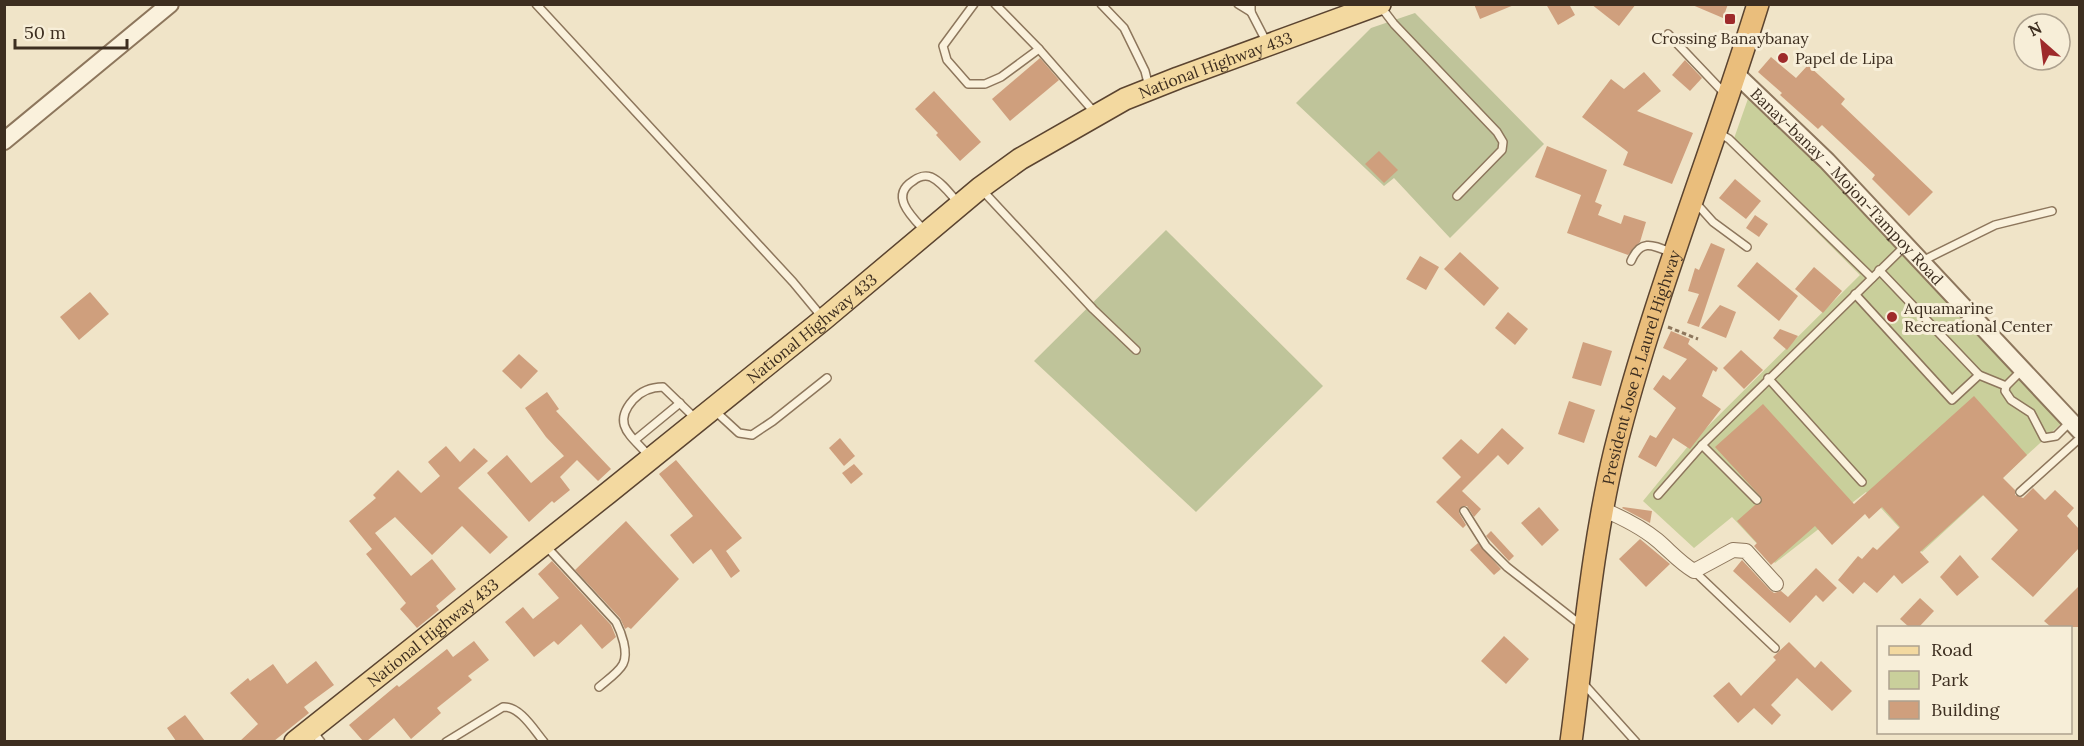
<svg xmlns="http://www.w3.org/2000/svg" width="2084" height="746" font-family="Lora,serif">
<rect width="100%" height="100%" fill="#f0e4c8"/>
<path fill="#c9cf9b" d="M1750,93L2066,419L1922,552L1866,492L1775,563L1732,517L1694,548L1643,501L1689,445L1860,275L1731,147Z"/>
<g fill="#bfc49a">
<path d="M1415,13L1544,144L1450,238L1394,178L1384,186L1296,103L1371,28Z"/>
<path d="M1166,230L1323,386L1196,512L1034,361Z"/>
</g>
<g fill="#cf9f7d">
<path d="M1474,4H1514V5L1480,19Z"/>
<path d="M1546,4H1569L1575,15L1558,25Z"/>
<path d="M1591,4H1636L1619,26Z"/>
<path d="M1690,4H1728L1723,18Z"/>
<path d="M1771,57L1796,78L1808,65L1845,99L1841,104L1933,192L1909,216L1872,179L1875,175L1822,125L1818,129L1780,95L1782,93L1758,72Z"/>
<path d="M1040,58L1059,80L1010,121L992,99Z"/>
<path d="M1685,60L1702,78L1690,91L1672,75Z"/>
<path d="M1644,72L1661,91L1637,111L1693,133L1672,184L1623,165L1628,152L1582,117L1611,79L1624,89Z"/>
<path d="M934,91L981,142L960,161L936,135L938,133L915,109Z"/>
<path d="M1547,146L1607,170L1595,202L1602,205L1598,215L1621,224L1624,215L1646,222L1640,242L1628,255L1567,233L1581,195L1535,177Z"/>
<path d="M1379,151L1398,170L1384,183L1365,164Z"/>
<path d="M1735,179L1761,201L1746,219L1719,198Z"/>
<path d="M1755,215L1768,224L1759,237L1746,228Z"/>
<path d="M1711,243L1725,249L1699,327L1687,323L1699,294L1688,291L1695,268L1699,270Z"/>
<path d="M1460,252L1499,288L1484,306L1444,269Z"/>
<path d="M1420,256L1439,267L1426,290L1406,279Z"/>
<path d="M1757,262L1798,296L1779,321L1737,286Z"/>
<path d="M1814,267L1842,291L1823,313L1795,289Z"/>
<path d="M90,292L109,314L79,340L60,317Z"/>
<path d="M1720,305L1736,312L1726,338L1701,328Z"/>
<path d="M1508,312L1528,329L1515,345L1495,328Z"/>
<path d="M1780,329L1798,336L1787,350L1773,338Z"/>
<path d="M1671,331L1690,339L1688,344L1718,368L1716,372L1713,370L1702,396L1721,409L1690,449L1673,438L1656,467L1638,457L1650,435L1656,438L1676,408L1653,389L1663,375L1670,380L1687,359L1663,348Z"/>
<path d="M1583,342L1612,351L1601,386L1572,378Z"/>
<path d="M1741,350L1763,370L1744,389L1723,368Z"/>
<path d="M519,354L538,371L521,389L502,371Z"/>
<path d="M547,392L559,409L556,411L611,469L598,481L577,460L560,477L570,490L554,503L552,501L529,522L487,473L507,455L531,483L564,456L546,437L525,408Z"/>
<path d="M1974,396L2027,455L2003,478L2015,490V495L2023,498L2033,488L2045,500L2055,490L2074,508L2067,516L2079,529V548L2033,597L1991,559L2018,530L1983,495L1920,552L1929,562L1902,584L1894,575L1877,593L1864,582L1853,594L1838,580L1858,556L1862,559L1873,547L1877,550L1900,527L1882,507L1869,519L1865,514L1832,545L1815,526L1771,565L1754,546L1757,543L1737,521L1755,505L1761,504L1762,498L1715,447L1763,404L1854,504Z"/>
<path d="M1569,401L1595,410L1584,443L1558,434Z"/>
<path d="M1502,428L1524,448L1508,465L1498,455L1462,491L1481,509L1474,517L1467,506L1461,507L1459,513L1466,525L1463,528L1436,502L1461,477L1442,458L1461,439L1478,454Z"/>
<path d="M840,438L855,456L844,466L829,448Z"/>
<path d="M446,446L460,462L474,448L488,461L458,488L508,537L490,554L462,526L432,555L395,517L375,533L411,576L432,559L456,589L436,606L439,610L417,628L400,609L406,603L366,554L372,549L349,521L376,498L373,495L398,470L421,493L440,476L428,462Z"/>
<path d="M676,460L742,538L726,551L740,571L731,578L711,549L693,564L670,535L693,516L659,474Z"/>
<path d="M854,464L863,474L851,484L842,473Z"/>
<path d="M1539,507L1559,530L1542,546L1521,523Z"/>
<path d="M1623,507L1652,511L1650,523L1622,508Z"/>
<path d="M626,521L679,579L631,629L628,627L625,629L620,618L575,570Z"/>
<path d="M1491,531L1514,556L1509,561L1486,536Z"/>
<path d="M1640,539L1670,564L1646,587L1619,559Z"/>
<path d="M1478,543L1501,569L1494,575L1470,550Z"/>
<path d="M1960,555L1979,577L1957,596L1940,577Z"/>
<path d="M1742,560L1770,590L1774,593L1781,591L1788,597L1816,568L1837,588L1823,602L1816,595L1790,623L1733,571Z"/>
<path d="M552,561L611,625L616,637L602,649L581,624L558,645L554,641L534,657L505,622L523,607L533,619L559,598L538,574Z"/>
<path d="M2079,586V627H2051L2044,621Z"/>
<path d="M1920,598L1934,611L1919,627H1909L1900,619Z"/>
<path d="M1504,636L1529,659L1506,684L1481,661Z"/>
<path d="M474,641L489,660L468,676L472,680L437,708L441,713L411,739L394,718L367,741H363L349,725L397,685L399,687L447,649L453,657Z"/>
<path d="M1789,642L1815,668L1821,661L1852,691L1832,711L1797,678L1771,705L1781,715L1772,725L1754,708L1738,723L1713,696L1729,682L1741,696L1776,660L1773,657Z"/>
<path d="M316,661L334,685L304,707L309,713L274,741H240L258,724L230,693L248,678L250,681L273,664L287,684Z"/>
<path d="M185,715L205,741H176L167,728Z"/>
</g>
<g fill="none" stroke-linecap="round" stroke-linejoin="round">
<defs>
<g id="service">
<path d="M536,4L793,282L822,317"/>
<path d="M974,4L943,46L947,60L968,84H985L1001,77L1039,49"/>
<path d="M995,4L1039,49L1095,113"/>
<path d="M1101,4L1124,28L1145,71L1149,87"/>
<path d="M1238,4L1251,12"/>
<path d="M1251,4V12L1267,43"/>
<path d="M1381,7L1394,24L1497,132L1503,142L1502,150L1457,196"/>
<path d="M1668,34L1726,95"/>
<path d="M1719,133L1729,139L1872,278"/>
<path d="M982,190L1093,309L1136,350"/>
<path d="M1696,203L1713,222L1747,247"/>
<path d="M925,231C912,217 889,196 913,181C918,177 925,175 931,177C942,182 951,195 959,204"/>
<path d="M1631,261C1641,238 1653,245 1672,253"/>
<path d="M1922,261L1995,225L2052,211"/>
<path d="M1879,270L1979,375L2006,386"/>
<path d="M1855,294L1952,400L1979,375"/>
<path d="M2022,370L2006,386L2005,391L2011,400L2031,413L2044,438L2056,436L2070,422"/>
<path d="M1768,378L1862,482"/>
<path d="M714,410L739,433L752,435L773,421L827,378"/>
<path d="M635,440L680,403"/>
<path d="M1702,445L1757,500"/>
<path d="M649,456C632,436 611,425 633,400C641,391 650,387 663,387L695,418"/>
<path d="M2020,492L2080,438"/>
<path d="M1658,495L1702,445L1906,245"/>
<path d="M1464,511L1486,546L1507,567L1581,625"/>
<path d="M545,545L616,622C621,632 629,652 623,664C619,672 606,681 599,687"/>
<path d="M1694,571L1775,648"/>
<path d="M1583,683L1636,742"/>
<path d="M313,731L321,742"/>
<path d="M446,742L503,707C520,706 534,730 544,742"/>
</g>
<path id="minor" d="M1602,509C1621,517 1640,526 1657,540C1669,550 1680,563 1694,571L1733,550L1746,551L1776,584"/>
<g id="tertiary">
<path id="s1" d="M1736,74L1827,161L2080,431"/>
<path d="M4,141L170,4"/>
</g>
<g id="primary">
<path id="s2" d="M295,742L608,493L824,319L980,188L1020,159L1125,99L1178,78L1380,4"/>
</g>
<g id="trunk">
<path id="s3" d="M1571,742C1584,644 1592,545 1615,450C1653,298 1712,153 1758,4"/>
</g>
</defs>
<use href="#service" stroke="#8d765c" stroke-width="10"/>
<use href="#minor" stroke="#8d765c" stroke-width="16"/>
<use href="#tertiary" stroke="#8d765c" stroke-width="20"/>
<use href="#primary" stroke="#5b4430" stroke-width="24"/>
<use href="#trunk" stroke="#5b4430" stroke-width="24"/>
<path stroke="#8d765c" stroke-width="3" stroke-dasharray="4.5 3" stroke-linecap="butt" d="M1668,327L1698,339"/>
<use href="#service" stroke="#faf1dc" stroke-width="7"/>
<use href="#minor" stroke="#faf1dc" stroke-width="14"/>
<use href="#tertiary" stroke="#faf1dc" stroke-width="16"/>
<use href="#primary" stroke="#f3d9a0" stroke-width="21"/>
<use href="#trunk" stroke="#eabe7c" stroke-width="21"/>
</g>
<g fill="#9e2a2b" stroke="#f7eed8" stroke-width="2">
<rect x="1724" y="13" width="12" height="12" rx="3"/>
<circle cx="1783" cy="58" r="6"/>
<circle cx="1892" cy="317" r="6"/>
</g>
<g text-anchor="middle" stroke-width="6" stroke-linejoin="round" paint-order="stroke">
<g font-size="16" fill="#3d2e20" stroke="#f7eed8" text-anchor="start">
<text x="1730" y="44" text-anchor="middle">Crossing Banaybanay</text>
<text x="1795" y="64">Papel de Lipa</text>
<text x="1904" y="314">Aquamarine<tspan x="1904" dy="18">Recreational Center</tspan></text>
</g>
<g font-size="16" fill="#3d2e20" stroke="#f7eed8">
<text dy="6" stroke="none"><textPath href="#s2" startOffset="1148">National Highway 433</textPath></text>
<text dy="6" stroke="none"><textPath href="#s1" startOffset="158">Banay-banay - Mojon-Tampoy Road</textPath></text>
<text dy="6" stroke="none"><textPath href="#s2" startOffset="662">National Highway 433</textPath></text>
<text dy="6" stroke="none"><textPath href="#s3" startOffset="382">President Jose P. Laurel Highway</textPath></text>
<text dy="6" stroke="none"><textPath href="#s2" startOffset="176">National Highway 433</textPath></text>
</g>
</g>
<rect width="2084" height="746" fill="none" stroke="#3d2e20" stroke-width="12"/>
<rect x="1877" y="626" width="195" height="108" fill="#f7eed8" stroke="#ada18e" stroke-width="1.5"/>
<rect x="1889" y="646" width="30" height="9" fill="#f3d9a0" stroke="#ada18e" stroke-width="1.5"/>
<text x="1931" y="656" font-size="18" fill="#3d2e20">Road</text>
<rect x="1889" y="671" width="30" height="18" fill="#c9cf9b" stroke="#ada18e" stroke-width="1.5"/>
<text x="1931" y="686" font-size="18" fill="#3d2e20">Park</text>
<rect x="1889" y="701" width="30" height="18" fill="#cf9f7d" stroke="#ada18e" stroke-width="1.5"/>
<text x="1931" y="716" font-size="18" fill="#3d2e20">Building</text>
<g transform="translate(2042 42) rotate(332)"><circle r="28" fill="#f7eed8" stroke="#ada18e" stroke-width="1.5"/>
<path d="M0-4.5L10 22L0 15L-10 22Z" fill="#9e2a2b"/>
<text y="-9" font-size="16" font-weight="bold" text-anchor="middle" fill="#3d2e20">N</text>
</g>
<path d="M15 39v9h112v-9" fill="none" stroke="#3d2e20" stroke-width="3"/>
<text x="24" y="39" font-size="18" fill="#3d2e20" stroke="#f7eed8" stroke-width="4.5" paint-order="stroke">50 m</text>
</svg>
